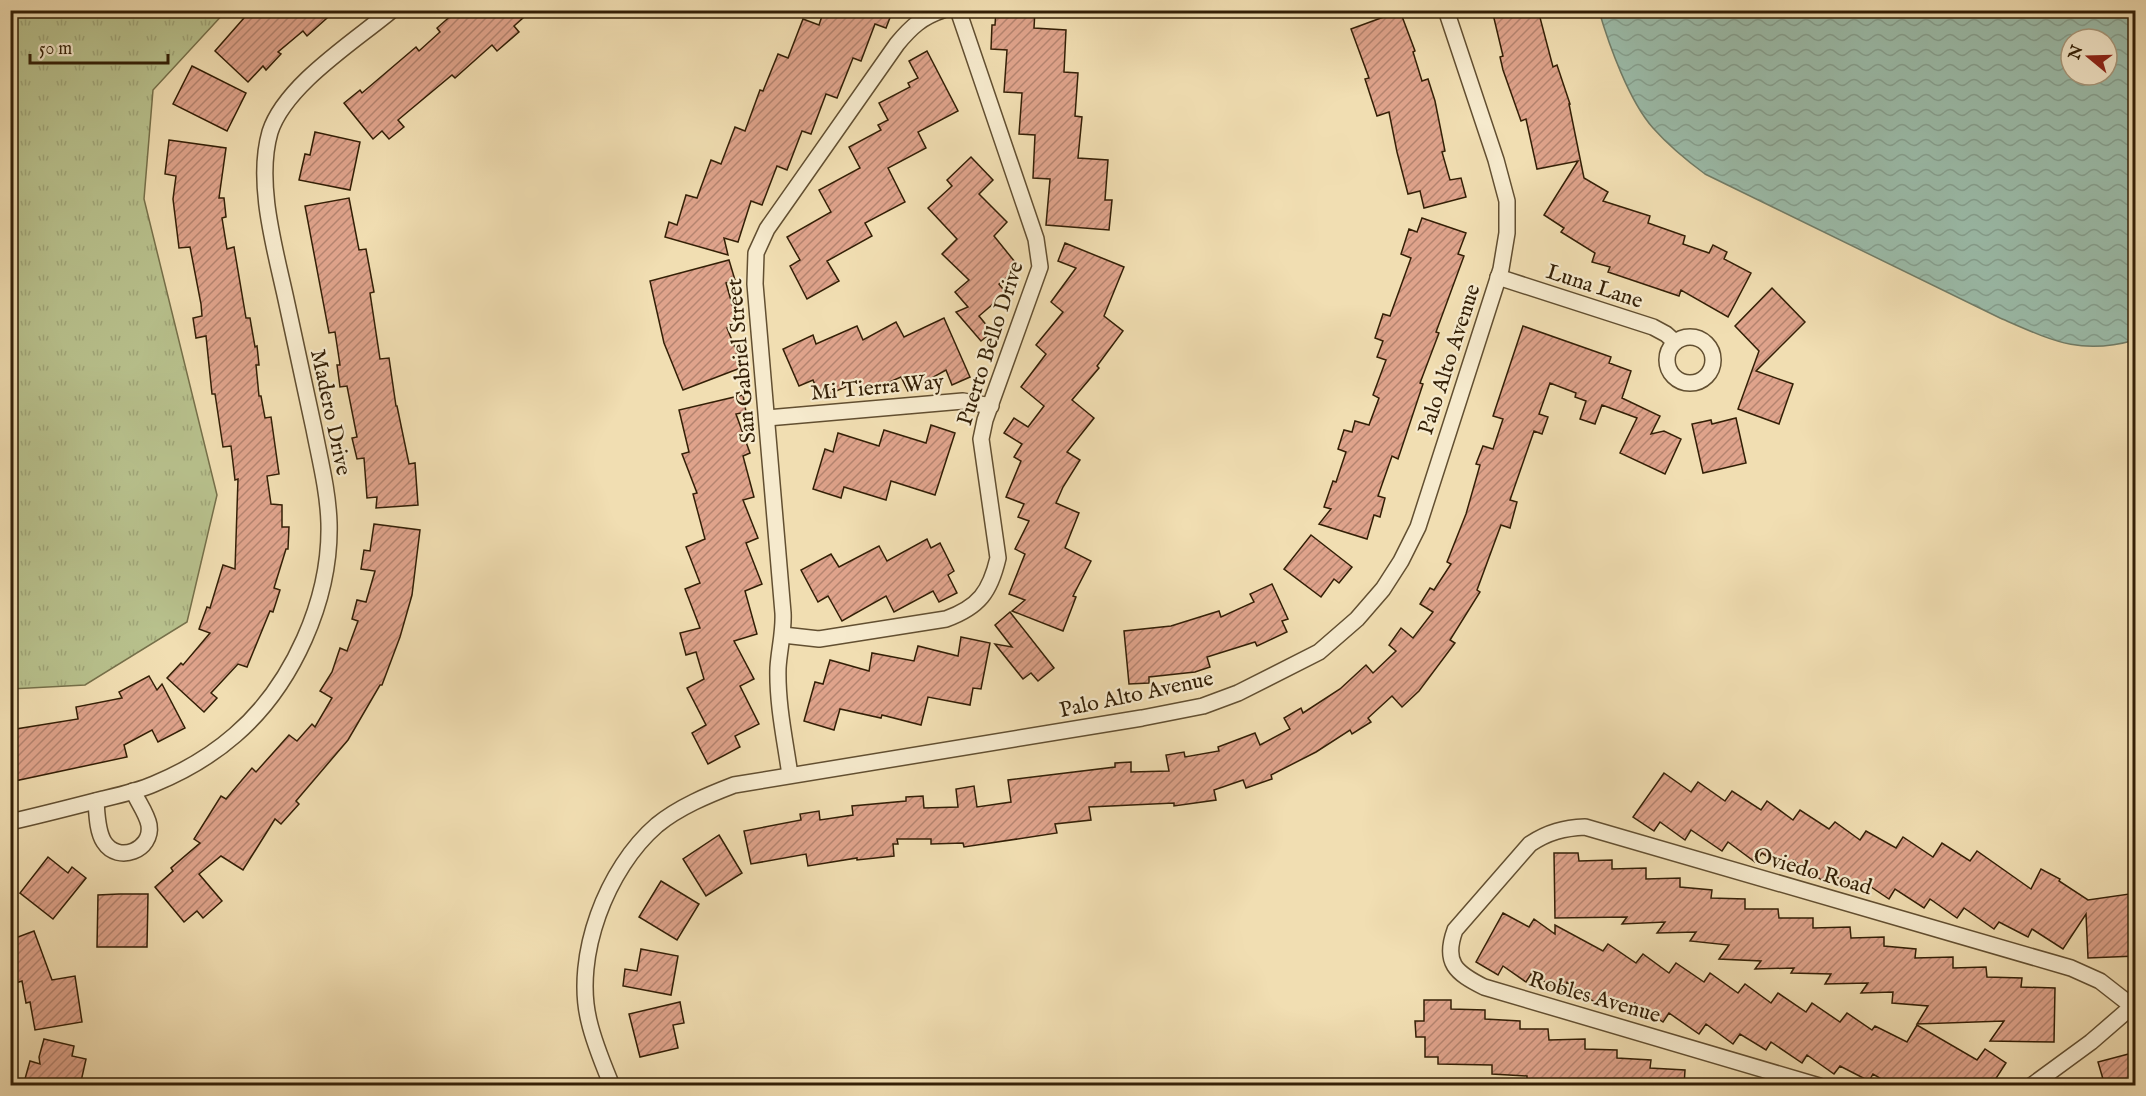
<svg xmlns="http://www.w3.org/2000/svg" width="2146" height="1096" font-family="'IM FELL English',serif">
<defs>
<pattern id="grass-tufts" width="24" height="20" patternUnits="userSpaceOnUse" patternTransform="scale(1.5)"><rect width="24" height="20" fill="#b8c18d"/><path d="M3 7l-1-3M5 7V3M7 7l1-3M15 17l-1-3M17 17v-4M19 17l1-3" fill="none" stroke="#9fa578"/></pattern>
<pattern id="water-waves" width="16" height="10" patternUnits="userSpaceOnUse" patternTransform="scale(1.5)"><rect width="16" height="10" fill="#9bbcaa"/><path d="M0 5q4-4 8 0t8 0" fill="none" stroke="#86a191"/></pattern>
<pattern id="building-hatch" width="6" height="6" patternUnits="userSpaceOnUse" patternTransform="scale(1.5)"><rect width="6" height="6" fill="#dfa38b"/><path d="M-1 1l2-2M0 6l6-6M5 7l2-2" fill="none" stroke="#b58470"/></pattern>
</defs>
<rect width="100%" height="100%" fill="#f1deb2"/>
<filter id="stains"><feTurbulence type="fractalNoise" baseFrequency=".00333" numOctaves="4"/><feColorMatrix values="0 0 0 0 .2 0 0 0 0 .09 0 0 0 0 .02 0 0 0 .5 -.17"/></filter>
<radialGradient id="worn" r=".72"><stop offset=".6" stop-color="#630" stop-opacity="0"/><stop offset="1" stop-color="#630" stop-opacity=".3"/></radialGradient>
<path fill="url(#grass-tufts)" stroke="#76704a" stroke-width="1.5" d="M11,10L226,11L153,90L144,199L217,495L187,622L85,685L11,689Z"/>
<path fill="url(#water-waves)" stroke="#717d68" stroke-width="1.5" fill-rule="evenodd" d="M1599,11H2135V340C2080,356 2051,340 2000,318L1705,174C1686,160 1669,146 1653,128C1629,101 1609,45 1599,11ZM2071,39H2107V75H2071Z"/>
<g fill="url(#building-hatch)" stroke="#331f06" stroke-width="1.5">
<path d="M251,10H336L307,36L303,31L278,52L281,54L266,70L263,66L248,82L215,51Z"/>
<path d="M466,10H532L514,26L519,32L497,51L492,45L455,78L452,75L398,120L404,127L389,139L382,131L373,139L344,103L360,90L362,93L416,47L419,51L440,32L437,28L454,13L458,17Z"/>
<path d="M824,10H893L886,28L875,24L861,61L853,58L837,98L826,94L811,134L802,131L787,170L777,166L762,205L751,201L738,242L724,238L728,255L665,237L669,222L677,225L686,195L697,198L711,160L721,164L735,127L745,131L760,90L763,91L778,54L788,58L803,19L819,25Z"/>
<path d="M996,10H1035L1034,28L1066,30L1064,72L1078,73L1075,116L1082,117L1078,158L1108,160L1105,200H1112L1109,230L1046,225L1050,179L1033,178L1035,135L1019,134L1022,93L1004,92L1007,50L991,49L992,25H995Z"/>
<path d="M1492,10H1538L1553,67L1557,65L1570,104H1569L1584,178L1608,192L1603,201L1650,216L1648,223L1685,236L1683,244L1709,253L1713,245L1727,252L1724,259L1751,273L1728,317L1681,290L1679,296L1608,272L1610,267L1592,262L1595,253L1561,232L1564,228L1544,215L1578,161L1537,169L1526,119L1521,121L1503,70L1500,57L1503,56Z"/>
<path d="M1400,11L1415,51L1413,52L1422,81L1428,79L1435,101L1445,151L1442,152L1450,180L1461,178L1466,197L1424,208L1420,191L1408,194L1397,152L1389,112L1377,116L1365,79L1369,78L1351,29Z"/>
<path d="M927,51L958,111L918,132L926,148L888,168L905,202L865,223L872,236L827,261L839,281L807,299L790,266L800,260L787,237L831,212L819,190L860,168L849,147L881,130L878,125L888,120L879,103L910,87L908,83L918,78L909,61Z"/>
<path d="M192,66L246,93L227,131L173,104Z"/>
<path d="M315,132L360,142L350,190L299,180L305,154L310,155Z"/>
<path d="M169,140L226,148L219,198H224L226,217L222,218L227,249L234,247L246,318H250L255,347L257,346L259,365H256L259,396H261L265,418L271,417L279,474L267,476L271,504L282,505V527H289L288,549H286L274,588L280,590L273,612L270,611L247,667L238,664L211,693L217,698L204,712L167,678L181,663L183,665L210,633L199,629L207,607L210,608L223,565L235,569L238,479L235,480L231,446L223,447L215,394H212L206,336L196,338L193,318L202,316L201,304L190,247L179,248L173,199L176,176L165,174Z"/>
<path d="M971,157L993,180L979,194L1007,222L994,236L1019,267L999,284L1006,293L979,316L992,332L981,341L956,312L968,307L955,292L969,280L942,254L957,239L928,208L952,186L947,180Z"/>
<path d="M349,198L359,250L366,249L374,292L370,293L380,359L389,358L396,406H397L409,464L415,463L418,505L376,508L377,497L367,498L364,458L357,459L352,438L357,437L347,386L340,387L337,365H340L335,332L329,333L305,206Z"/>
<path d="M1422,218L1466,233L1458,254L1464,256L1436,332L1439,333L1420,383L1423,384L1398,459L1392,456L1378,496L1385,498L1380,517L1374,515L1367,539L1319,524L1331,509L1324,507L1333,481L1336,482L1346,452L1338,449L1344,430L1352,432L1355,421L1369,425L1379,398L1373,395L1386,360L1377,357L1383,341L1375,338L1383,314L1390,316L1411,258L1401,254L1409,229L1417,232Z"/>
<path d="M1065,243L1124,267L1104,316L1123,331L1097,366L1099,368L1072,400L1094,418L1067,452L1080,460L1063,487L1056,503L1079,513L1065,548L1091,561L1073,596L1076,597L1063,631L1012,611L1025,600L1009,594L1025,554L1015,549L1029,521L1018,517L1024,504L1006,497L1021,461L1014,457L1022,444L1004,433L1014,418L1028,427L1044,406L1021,387L1046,354L1036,345L1063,312L1051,302L1076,268L1058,261Z"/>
<path d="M729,260L735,280L726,283L738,325L727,328L743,367L683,390L664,343L650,281Z"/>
<path d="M1772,288L1805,322L1756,371L1793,384L1779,424L1738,409L1759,351L1735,326Z"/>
<path d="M944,318L970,377L952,385L946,370L908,391L901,377L862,394L857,382L820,398L813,380L799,386L783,349L813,335L816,344L857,326L863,340L896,322L904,337Z"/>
<path d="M1523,326L1611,357L1609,363L1631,371L1622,398L1660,416L1651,434L1664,431L1681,439L1665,474L1620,453L1637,418L1602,405L1595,424L1580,419L1586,401L1575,397L1576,393L1550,383L1539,414L1548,417L1542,434L1534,431L1510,500L1517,502L1510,528L1501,525L1477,590L1480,592L1450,640L1455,643L1419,691L1402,707L1392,696L1368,718L1371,722L1352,734L1350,730L1316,752L1271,775L1272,779L1246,788L1243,780L1214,790L1216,800L1174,806V803L1089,807L1091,820L1055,824L1057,833L964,847L963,843L931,844V839H897L898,844H893L894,856L857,860V858L808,866L806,854L751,864L744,831L801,820L800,814L819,811L820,820L853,815L852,806L906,801V797L923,796L924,808L958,807L956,789L974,786L977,807L1011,802L1008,780L1115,767V763L1131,762V772L1169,771L1166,755L1184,752L1185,757L1219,751L1218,747L1255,733L1260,745L1290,729L1284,718L1301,708L1303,713L1340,689L1366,665L1373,673L1396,651L1389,645L1401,628L1413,638L1433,612L1420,604L1430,588L1434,590L1451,564L1447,562L1466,514L1480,465L1476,464L1483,446L1493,449L1503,419L1493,416Z"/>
<path d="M743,395L746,412L736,414L750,453L743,456L754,497L743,500L758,538L746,543L762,584L745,591L757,634L734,641L754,679L740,686L759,724L735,736L740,747L708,764L692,733L706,725L687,688L704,679L696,652L686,655L680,633L700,628L685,589L700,583L686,547L705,539L693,494L697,493L682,454L689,452L679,410Z"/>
<path d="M1736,418L1746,463L1703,473L1692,424L1711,420L1712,424Z"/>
<path d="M931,425L955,433L935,495L891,481L886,500L844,487L841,498L813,489L825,449L833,452L838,433L879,446L884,430L926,443Z"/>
<path d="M374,524L420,530L412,595L400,637L382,685H380L348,740L296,801L299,804L281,824L275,819L243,870L221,856L199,874L222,901L203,918L197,911L184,922L155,887L173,871L171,868L200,843L194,839L221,796L226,799L252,768L256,772L289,735L297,741L312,724L315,727L332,698L320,691L332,672L340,648L347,651L358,621L352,619L357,600L366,602L375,571L361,569L364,550L370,551Z"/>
<path d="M1311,535L1352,567L1339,583L1334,579L1321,597L1284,569Z"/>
<path d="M927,539L931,548L940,543L954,571L948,575L957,593L939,602L933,591L894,612L886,596L842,621L828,596L818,602L801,570L831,554L839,567L879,546L887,561Z"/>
<path d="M1272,584L1288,619L1282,621L1287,632L1257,646L1255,642L1207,657L1210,667L1195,672L1149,677V683L1129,684L1124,631L1171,626L1219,611L1221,617L1254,602L1250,594Z"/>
<path d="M1010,612L1054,668L1038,681L1031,673L1023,679L995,644L1012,647L995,625Z"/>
<path d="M961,637L990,643L981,689L973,688L970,705L928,697L921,725L882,715L881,718L840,709L834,730L804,721L815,682L823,684L830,660L869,671L872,653L914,661L918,646L958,656Z"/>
<path d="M149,676L157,690L162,684L185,728L158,742L152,730L124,745L127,757L10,782V730L78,719L76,707L122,698L119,692Z"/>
<path d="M1664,773L1691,792L1698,782L1725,801L1732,791L1761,810L1767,801L1793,820L1800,810L1829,829L1835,822L1860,840L1866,831L1896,848L1903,837L1933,857L1942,843L1970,861L1977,851L2031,889L2041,869L2060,879L2059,881L2088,900L2136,893V956L2088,958L2086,914L2063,949L2032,929L2028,937L1999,922L1994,929L1964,908L1957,918L1930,899L1924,908L1895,889L1889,899L1865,883L1861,890L1829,873L1823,881L1793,860L1787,869L1762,853L1755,862L1728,842L1722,851L1691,830L1685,840L1660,822L1654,831L1633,817Z"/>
<path d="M719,835L742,873L706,896L683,859Z"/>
<path d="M1554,853H1578L1579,861L1612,860V869L1646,868V879L1680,878V887L1712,890L1711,898L1745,899V909H1778L1779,918H1813V928L1850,927L1851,938L1884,937V946L1916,949L1915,958L1953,957V968L1986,967L1987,977L2022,978L2021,987L2055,988L2054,1042L1990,1041L2004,1021L1917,1024L1928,1006L1892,1003L1893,992L1861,993L1868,983L1825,984L1831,974L1791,973L1794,968L1755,969L1761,961L1719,959L1729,945L1690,941L1696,932L1657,933L1665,922L1622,924L1627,917L1555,918Z"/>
<path d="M48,857L68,873L72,867L86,878L53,919L20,893Z"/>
<path d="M661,881L699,904L677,940L639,917Z"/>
<path d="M119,894H148L147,947H97L98,895Z"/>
<path d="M1503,913L1529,927L1534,919L1555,934V925L1603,951L1608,944L1636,963L1643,954L1669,973L1676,963L1704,982L1710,973L1738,993L1745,984L1771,1003L1778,993L1806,1012L1812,1003L1840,1022L1847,1013L1872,1030L1875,1026L1907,1042L1917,1025L1977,1060L1985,1049L2006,1063L1991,1086H1893L1873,1074L1869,1081L1840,1066L1834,1074L1807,1055L1802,1063L1771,1042L1766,1050L1740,1034L1733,1044L1706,1024L1699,1034L1669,1013L1663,1022L1635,1003L1629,1011L1604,994L1597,1004L1567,982L1562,991L1531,974L1526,982L1503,966L1498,975L1476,962Z"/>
<path d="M34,931L52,980L75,976L82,1022L35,1030L30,1002L26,1003L22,981L10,985V940Z"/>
<path d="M641,949L678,956L671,995L623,986L625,969L637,971Z"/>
<path d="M1424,1000H1451V1009L1485,1010V1019L1520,1021V1029H1548L1549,1040L1585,1039V1049L1617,1050V1058L1651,1060L1650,1068L1685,1070L1684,1086H1527V1076L1492,1074V1065L1438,1064V1057H1425V1037H1416L1415,1021H1424Z"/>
<path d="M680,1002L684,1023L673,1025L678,1048L640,1057L629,1014Z"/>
<path d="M44,1039L74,1046L72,1056L86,1059L80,1086H64L46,1081L45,1086H23L30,1061L40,1064L39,1057Z"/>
<path d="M2136,1052V1086H2105L2098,1062Z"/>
</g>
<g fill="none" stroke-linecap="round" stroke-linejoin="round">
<defs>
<g id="minor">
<path d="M1498,277L1653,327L1666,334L1675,342"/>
<circle cx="1690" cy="360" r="23"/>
<path d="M767,418L963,401L991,406"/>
<path d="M783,635L819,639L946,619C979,607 990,592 998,558L981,439L985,420L1040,267L1036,239L958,10"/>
<path d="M790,775C785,740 777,704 778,668C779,650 784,632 783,613L755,284L756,253L767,229L897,44C911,27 922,17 943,10"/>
<path d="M96,801C97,814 97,831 104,842C118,864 153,850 149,825C147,814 138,802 133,791"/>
<path d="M10,822C41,815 72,807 103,799C120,795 138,791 154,784C183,772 211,756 235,735C293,685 331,599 329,523C328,491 320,460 314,429C305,387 296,346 287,304C276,252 255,184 270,132C285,85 355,41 392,10"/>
<path d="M612,1086C603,1064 594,1043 589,1021C573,956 607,868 657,825C679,807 708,795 734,785L1142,718L1203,706L1238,693L1319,652L1357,619L1383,589L1401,561L1418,527L1501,269L1507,233V201L1496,160L1446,10"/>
<path d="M1819,1086L1484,987C1456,973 1443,963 1455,930L1530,844C1548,832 1564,828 1585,827L2071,968L2100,981L2132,1006"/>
<path d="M2031,1086L2091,1042L2136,1003"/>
</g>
</defs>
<use href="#minor" stroke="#624f31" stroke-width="18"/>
<use href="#minor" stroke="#f6eacd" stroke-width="15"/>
</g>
<g text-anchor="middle" stroke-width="4.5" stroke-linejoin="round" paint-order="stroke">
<g font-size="22" fill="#331f06" stroke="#f6eacd">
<text transform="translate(1595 285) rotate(18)" y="8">Luna Lane</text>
<text transform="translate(989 343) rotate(-72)" y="8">Puerto Bello Drive</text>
<text transform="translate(1448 359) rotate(-72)" y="8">Palo Alto Avenue</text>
<text transform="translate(740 361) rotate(-95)" y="8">San Gabriel Street</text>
<text transform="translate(877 386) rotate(-5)" y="8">Mi Tierra Way</text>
<text transform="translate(332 412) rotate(78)" y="8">Madero Drive</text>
<text transform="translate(1136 693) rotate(-12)" y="8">Palo Alto Avenue</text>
<text transform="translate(1813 870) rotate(16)" y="8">Oviedo Road</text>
<text transform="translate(1595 996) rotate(16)" y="8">Robles Avenue</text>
</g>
</g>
<rect width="2146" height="1096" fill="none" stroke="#f1deb2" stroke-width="36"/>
<rect x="12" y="12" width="2122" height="1072" fill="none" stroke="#331f06" stroke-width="3"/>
<rect x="18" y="18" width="2110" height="1060" fill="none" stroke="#331f06" stroke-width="1.5"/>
<g transform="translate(2089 57) rotate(289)"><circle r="28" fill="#f6eacd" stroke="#a8997d" stroke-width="1.5"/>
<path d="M0-4.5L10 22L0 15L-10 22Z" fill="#8f2418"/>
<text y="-9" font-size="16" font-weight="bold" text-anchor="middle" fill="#331f06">N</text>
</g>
<path d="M30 54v9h138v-9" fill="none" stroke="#331f06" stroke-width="3"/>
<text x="39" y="54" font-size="18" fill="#331f06" stroke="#f6eacd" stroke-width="4.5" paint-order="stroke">50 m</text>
<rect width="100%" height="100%" filter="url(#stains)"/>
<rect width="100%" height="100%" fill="url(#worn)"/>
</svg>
